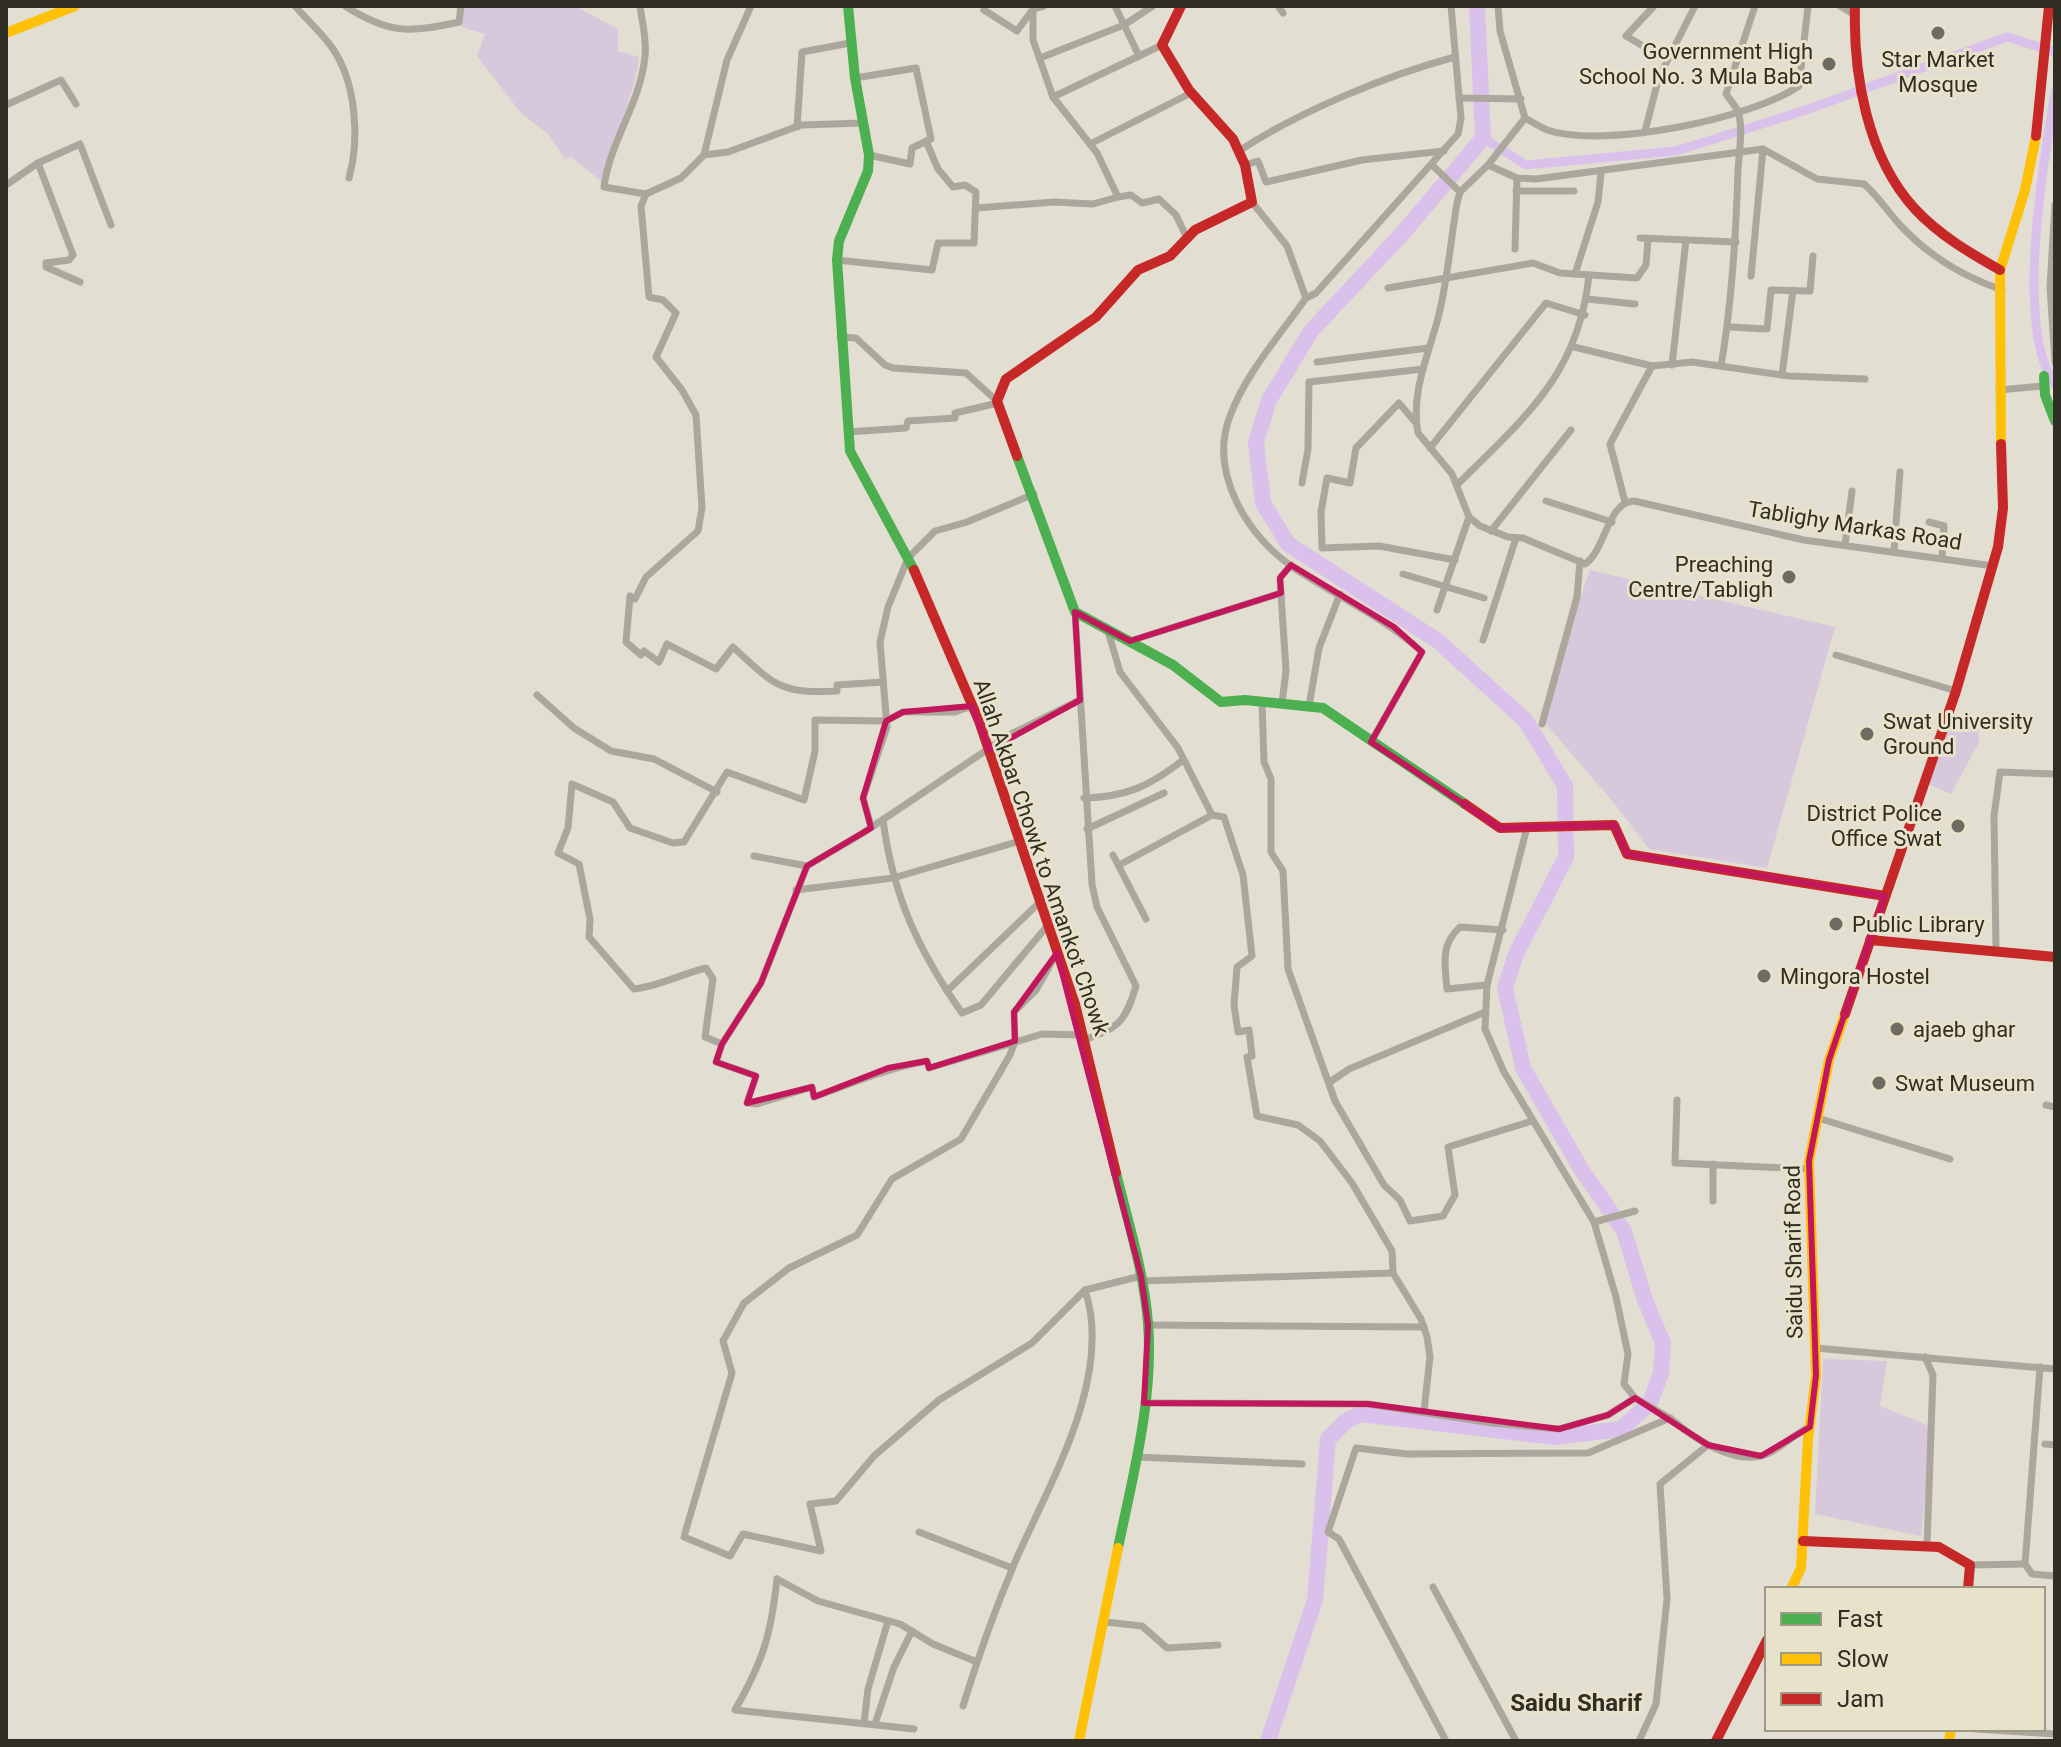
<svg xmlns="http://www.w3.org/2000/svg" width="2061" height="1747" font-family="Roboto,sans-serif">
<rect width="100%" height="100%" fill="#e2ded1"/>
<g fill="#d7c9db">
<path d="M463,6H575L618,29V51L639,57C634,99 612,140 601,181L571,157L565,159L548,134L521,113L477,56L485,34L461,27Z"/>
<path d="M1590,570L1835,627L1767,868L1649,849L1614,803L1540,717Z"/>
<path d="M1953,714L1979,720V742L1951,794L1928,784Z"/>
<path d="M1823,1359L1887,1361L1880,1406L1932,1427L1921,1536L1815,1514Z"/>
</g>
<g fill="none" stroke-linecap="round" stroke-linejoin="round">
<g stroke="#dac1eb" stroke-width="9">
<path d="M2055,92C2044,159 2014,329 2055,384"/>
<path d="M1483,138L1526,165L1676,151L1806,110L2007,37L2055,52"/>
</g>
<path stroke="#dac1eb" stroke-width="16" d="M1268,1741L1315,1600L1328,1439L1346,1421L1360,1414L1555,1437L1621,1429L1650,1403L1661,1373L1663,1343L1645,1300L1624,1231L1581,1169L1523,1068L1505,988L1516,954L1566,857L1565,786L1526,721L1438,641L1288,544L1263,503L1256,442L1269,400L1311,331L1402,234L1483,138L1477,6"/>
<g stroke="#aba79c" stroke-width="7">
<path d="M295,6C307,20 323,34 333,49C356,83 360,139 349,178"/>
<path d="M345,6C389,34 409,33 459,22L461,6"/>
<path d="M640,6C642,22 647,40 645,56C641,102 610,141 604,187L646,194"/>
<path d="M1033,6V40L1053,97L1097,153L1118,197L1131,195L1142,203L1159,199L1176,215L1187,238"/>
<path d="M1115,6L1139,56"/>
<path d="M1278,6L1283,13"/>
<path d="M1498,6L1500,31L1525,118C1532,122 1540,127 1547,130C1603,149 1751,119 1799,86L1808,6"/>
<path d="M1654,6L1626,36L1667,60"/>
<path d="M1840,6L1855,15"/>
<path d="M984,10L1017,31L1033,9L1044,6"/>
<path d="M1040,58L1124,25L1153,6"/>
<path d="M855,78L916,68L931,139L912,148L910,164L869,155"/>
<path d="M1053,97L1162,45"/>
<path d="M1459,98L1521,99"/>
<path d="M6,105L61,80L76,104"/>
<path d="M864,123L801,125L728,152L704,155L681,178L646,194L641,206L649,297L663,300L676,313L656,357L682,390L696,415L702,508L698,531L646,577L635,599L630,596L626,642L641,655L644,651L659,662L667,644L716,669L733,647C774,685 780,694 837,691V685L883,682"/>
<path d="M797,127L802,52L850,43"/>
<path d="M1645,131L1659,77L1695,6"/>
<path d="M1090,144L1191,93"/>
<path d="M1239,151C1298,112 1387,75 1455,57"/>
<path d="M704,155L727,60L751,6"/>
<path d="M38,163L80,144L111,225"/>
<path d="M1245,165L1258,161L1266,182L1362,160L1444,151"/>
<path d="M1432,165L1460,192"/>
<path d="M1488,165L1525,118"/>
<path d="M6,185L38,163L73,255L69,260L46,263V267L80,282"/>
<path d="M1516,191H1574"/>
<path d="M1252,202L1287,246L1306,298L1316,293L1458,134L1461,118L1451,6"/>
<path d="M2055,205L2050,287L2055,362"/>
<path d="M976,208L1054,202L1093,204L1118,197"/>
<path d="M1640,238L1736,242"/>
<path d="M1515,249L1517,178"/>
<path d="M837,260L932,270L938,243H974L976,192L965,185L953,187L938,169L926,141"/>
<path d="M1575,274L1598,202L1601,173"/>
<path d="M1751,276L1763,149"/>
<path d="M1388,288L1533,263L1560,273L1637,278L1646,265L1648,239"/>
<path d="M1306,298C1280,335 1246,373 1230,416C1208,473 1248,537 1294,568C1338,597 1383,617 1422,652L1371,742"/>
<path d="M1587,299L1635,304"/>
<path d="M1729,327L1767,329L1771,290L1810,291L1813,256"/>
<path d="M840,337L856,338L885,365L893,368L966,373L997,401"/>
<path d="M1574,347L1652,366L1692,362L1789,376L1865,379"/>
<path d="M1317,362L1428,348"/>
<path d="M1672,365L1686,240"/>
<path d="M1721,366C1732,302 1736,236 1738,170C1739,153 1743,131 1739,115C1738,108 1730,100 1726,94L1755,6"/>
<path d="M1782,375L1793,290"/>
<path d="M1999,390L2042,386"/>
<path d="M1416,423L1399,403L1356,448L1350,483L1327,478L1321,512L1322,548L1379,546L1455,560"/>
<path d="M848,432L906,428L908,421L955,418V413L998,403"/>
<path d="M1430,448L1546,303L1585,315"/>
<path d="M1302,483L1308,449L1309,382L1423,369"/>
<path d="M1458,484C1525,417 1579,374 1589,275"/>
<path d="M1546,501L1612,522"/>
<path d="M1625,502L1610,444L1652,366"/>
<path d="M1929,522L1944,526L1942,557"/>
<path d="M1491,531L1571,430"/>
<path d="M1845,545L1852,491"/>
<path d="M1894,550L1900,472"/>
<path d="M1993,566L1804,540L1634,501C1607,502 1606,550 1585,564L1523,538L1508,537L1480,526L1469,517L1452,474L1418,433C1410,390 1431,350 1440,310C1448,275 1451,238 1457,203L1460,192L1488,165L1517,178L1536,179L1763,149L1817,179L1864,184C1878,196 1888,212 1901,226C1929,256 1964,277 2002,290"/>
<path d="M1403,574L1484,598"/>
<path d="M1437,610L1469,517"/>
<path d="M1075,612L1092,884L1097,907L1136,986C1125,1023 1119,1027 1084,1040"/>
<path d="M1108,631L1120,672L1178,748L1212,815L1224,817L1243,875L1252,956L1237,967L1234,1005L1238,1032L1249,1030L1252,1056L1247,1057L1257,1116L1298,1125L1320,1141L1352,1183L1392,1251L1393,1273L1421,1319L1427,1337L1430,1357L1424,1411"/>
<path d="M1483,640L1516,538"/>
<path d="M1130,641L1281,593"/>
<path d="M1836,655L1956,691"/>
<path d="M537,695L574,728L611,751L654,759L717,792"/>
<path d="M1080,700L1009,735L863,833L807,866L761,983L722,1044L716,1062L756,1076L747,1103L757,1104L812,1087L814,1097C852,1083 888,1068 927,1061L929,1068L1042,1034L1082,1035"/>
<path d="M1262,702L1264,762L1271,779V852L1283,871L1288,969L1335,1101L1384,1185L1400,1200L1410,1221L1443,1216L1455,1195L1448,1147L1532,1121"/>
<path d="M1282,703L1286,671L1280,578L1291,565"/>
<path d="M1309,706L1319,648L1340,594"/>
<path d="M1542,724L1577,597L1580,561"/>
<path d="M1084,798C1126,797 1150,786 1183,760"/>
<path d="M883,820C893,896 918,950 962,1013L981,1005L1048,925"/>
<path d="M871,826L863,798L887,727L880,642L888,607L908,558L935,531L967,522L1034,494"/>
<path d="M1087,829L1164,793"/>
<path d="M1113,855L1146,919"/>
<path d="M754,856L807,866"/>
<path d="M1121,864L1212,815"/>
<path d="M796,890L893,878L1020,841"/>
<path d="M1996,949L1994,816L2000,772L2055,774"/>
<path d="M1487,985L1447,989C1445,964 1440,945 1460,927L1503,930"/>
<path d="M947,991L1040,902"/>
<path d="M722,1044L705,1037L713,979L706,968C681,974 657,987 634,989L589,937L590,919L579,864L558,853L568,828L572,784L613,802L630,828L673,843L684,842L727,772L804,800L815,751V720L886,721L903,712H955L972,706"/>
<path d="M1330,1082L1349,1069L1485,1012"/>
<path d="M1677,1100L1675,1163L1809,1169"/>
<path d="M2046,1105L2055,1107"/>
<path d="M1818,1118L1950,1159"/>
<path d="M1713,1164V1201"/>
<path d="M1594,1222L1635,1211"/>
<path d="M1142,1281L1393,1273"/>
<path d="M1148,1325L1424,1327"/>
<path d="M1815,1348L2055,1369"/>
<path d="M1925,1357L1933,1375L1927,1545"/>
<path d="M2040,1367L2025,1564L2032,1574L2055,1576"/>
<path d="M1635,1398L1670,1418"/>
<path d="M1144,1403L1368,1404L1492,1423L1559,1429L1608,1415L1635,1398L1624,1384L1628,1354L1616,1297L1594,1222L1504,1072L1485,1029L1487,985L1526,831"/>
<path d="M2045,1444L2055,1445"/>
<path d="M1137,1457L1302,1464"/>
<path d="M919,1532L1012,1568"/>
<path d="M685,1533L732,1373L723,1341L744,1303L789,1268L857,1235L892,1179L961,1139L1010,1055L1015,1041L1014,1012L1036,990L1057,953"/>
<path d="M684,1537L730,1556L743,1534L821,1551L810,1504L836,1501L874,1456L939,1400L1032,1343L1085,1290L1141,1276"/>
<path d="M1970,1565L2025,1564"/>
<path d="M777,1579C771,1635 763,1661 735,1710L914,1729"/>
<path d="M777,1579L818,1601L900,1624L933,1644L977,1662"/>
<path d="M1433,1587L1516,1741"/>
<path d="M1105,1622L1142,1626L1167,1648L1218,1645"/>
<path d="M963,1706C978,1657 995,1609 1015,1562C1049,1484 1114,1377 1085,1290"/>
<path d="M864,1723L868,1689L888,1621"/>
<path d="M875,1724L894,1667L912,1631"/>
<path d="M1976,1729L2055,1734"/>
<path d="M1446,1741L1339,1539L1328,1532L1356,1448L1407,1454L1588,1453L1670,1418C1693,1438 1740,1471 1773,1451C1786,1443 1795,1434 1810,1427"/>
<path d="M1639,1741L1656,1704L1667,1599L1660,1484L1708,1445"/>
</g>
<g stroke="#4caf50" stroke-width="10">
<path d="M848,6L855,78L869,155L868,171L839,241L837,260L850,451L914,570"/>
<path d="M2044,376L2045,395L2055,421"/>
<path d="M1017,456L1075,612L1173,665L1221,702L1245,700L1323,708L1465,804"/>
<path d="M1116,1173C1128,1222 1144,1272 1148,1323C1154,1398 1133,1475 1118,1548"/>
</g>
<g stroke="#ffc107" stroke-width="10">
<path d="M6,33L75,6"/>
<path d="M2001,444L2000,270L2025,190L2036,136"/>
<path d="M1791,1589L1801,1568L1808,1439L1816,1375L1809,1161L1829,1060L1845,1014"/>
<path d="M1079,1741L1118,1548"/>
<path d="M1949,1741L1951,1729"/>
</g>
<g stroke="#c62828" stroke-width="10">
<path d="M1855,6C1853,74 1867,157 1915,209C1939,235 1970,253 2000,270"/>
<path d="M2036,136L2049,6"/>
<path d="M1017,456L997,401L1006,379L1096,317L1138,270L1170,256L1195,230L1252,202L1245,165L1233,139L1189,90L1162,45L1181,6"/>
<path d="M914,570L979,721L1075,1004L1116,1173"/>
<path d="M1465,804L1500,828L1614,825L1627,854L1885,896"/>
<path d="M1870,940L2055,957"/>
<path d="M1845,1014L1956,691L1998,547L2003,508L2001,444"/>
<path d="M1803,1541L1939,1547L1970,1565L1968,1589"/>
<path d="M1716,1741L1767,1640"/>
</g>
</g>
<path fill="none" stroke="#c2185b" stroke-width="6" stroke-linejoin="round" d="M1291,565L1394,627L1422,652L1371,742L1500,828L1614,825L1627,854L1885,896L1829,1060L1809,1161L1816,1375L1810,1427L1761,1456L1708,1445L1635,1398L1608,1415L1559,1429L1368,1404L1144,1403L1148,1325L1141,1276L1057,953L1014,1012L1015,1041L929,1068L927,1061L888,1068L814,1097L812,1087L747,1103L756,1076L716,1062L722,1044L761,983L807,866L871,828L863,798L886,721L903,712L972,706L989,750L1080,700L1075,612L1130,641L1281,593L1280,578Z"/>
<g fill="#6e6b61" stroke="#e9e2ca" stroke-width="3">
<circle cx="1938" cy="33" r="8"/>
<circle cx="1829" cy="64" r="8"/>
<circle cx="1789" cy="577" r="8"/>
<circle cx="1867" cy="734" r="8"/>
<circle cx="1958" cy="826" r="8"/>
<circle cx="1836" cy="924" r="8"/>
<circle cx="1764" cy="976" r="8"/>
<circle cx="1897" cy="1029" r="8"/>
<circle cx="1879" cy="1083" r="8"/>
</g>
<g text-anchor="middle" stroke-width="6" stroke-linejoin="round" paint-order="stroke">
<g font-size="22" fill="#302d24" stroke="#e9e2ca" text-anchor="start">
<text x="1813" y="59" text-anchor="end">Government High<tspan x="1813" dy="25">School No. 3 Mula Baba</tspan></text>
<text x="1938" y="67" text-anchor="middle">Star Market<tspan x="1938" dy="25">Mosque</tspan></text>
<text x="1773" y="572" text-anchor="end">Preaching<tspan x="1773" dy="25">Centre/Tabligh</tspan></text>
<text x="1883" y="729">Swat University<tspan x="1883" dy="25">Ground</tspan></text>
<text x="1942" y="821" text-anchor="end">District Police<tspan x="1942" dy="25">Office Swat</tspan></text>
<text x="1852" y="932">Public Library</text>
<text x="1780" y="984">Mingora Hostel</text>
<text x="1913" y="1037">ajaeb ghar</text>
<text x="1895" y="1091">Swat Museum</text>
</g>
<g font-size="22" fill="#302d24" stroke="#e9e2ca">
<text transform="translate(1855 525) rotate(9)" y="8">Tablighy Markas Road</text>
<text transform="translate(1042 857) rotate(71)" y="8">Allah Akbar Chowk to Amankot Chowk</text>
<text transform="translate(1793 1252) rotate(-91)" y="8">Saidu Sharif Road</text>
</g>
<g font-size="24" font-weight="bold" fill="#302d24" stroke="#e9e2ca">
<text x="1576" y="1711">Saidu Sharif</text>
</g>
</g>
<rect width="2061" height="1747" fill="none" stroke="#302d24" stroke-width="16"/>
<rect x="1765" y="1587" width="280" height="144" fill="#e9e2ca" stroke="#9f9a88" stroke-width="2"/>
<rect x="1781" y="1613" width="40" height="12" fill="#4caf50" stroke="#9f9a88" stroke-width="2"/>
<text x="1837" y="1627" font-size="24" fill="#302d24">Fast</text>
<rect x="1781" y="1653" width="40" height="12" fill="#ffc107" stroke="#9f9a88" stroke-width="2"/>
<text x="1837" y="1667" font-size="24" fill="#302d24">Slow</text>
<rect x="1781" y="1693" width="40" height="12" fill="#c62828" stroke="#9f9a88" stroke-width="2"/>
<text x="1837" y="1707" font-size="24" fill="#302d24">Jam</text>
</svg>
